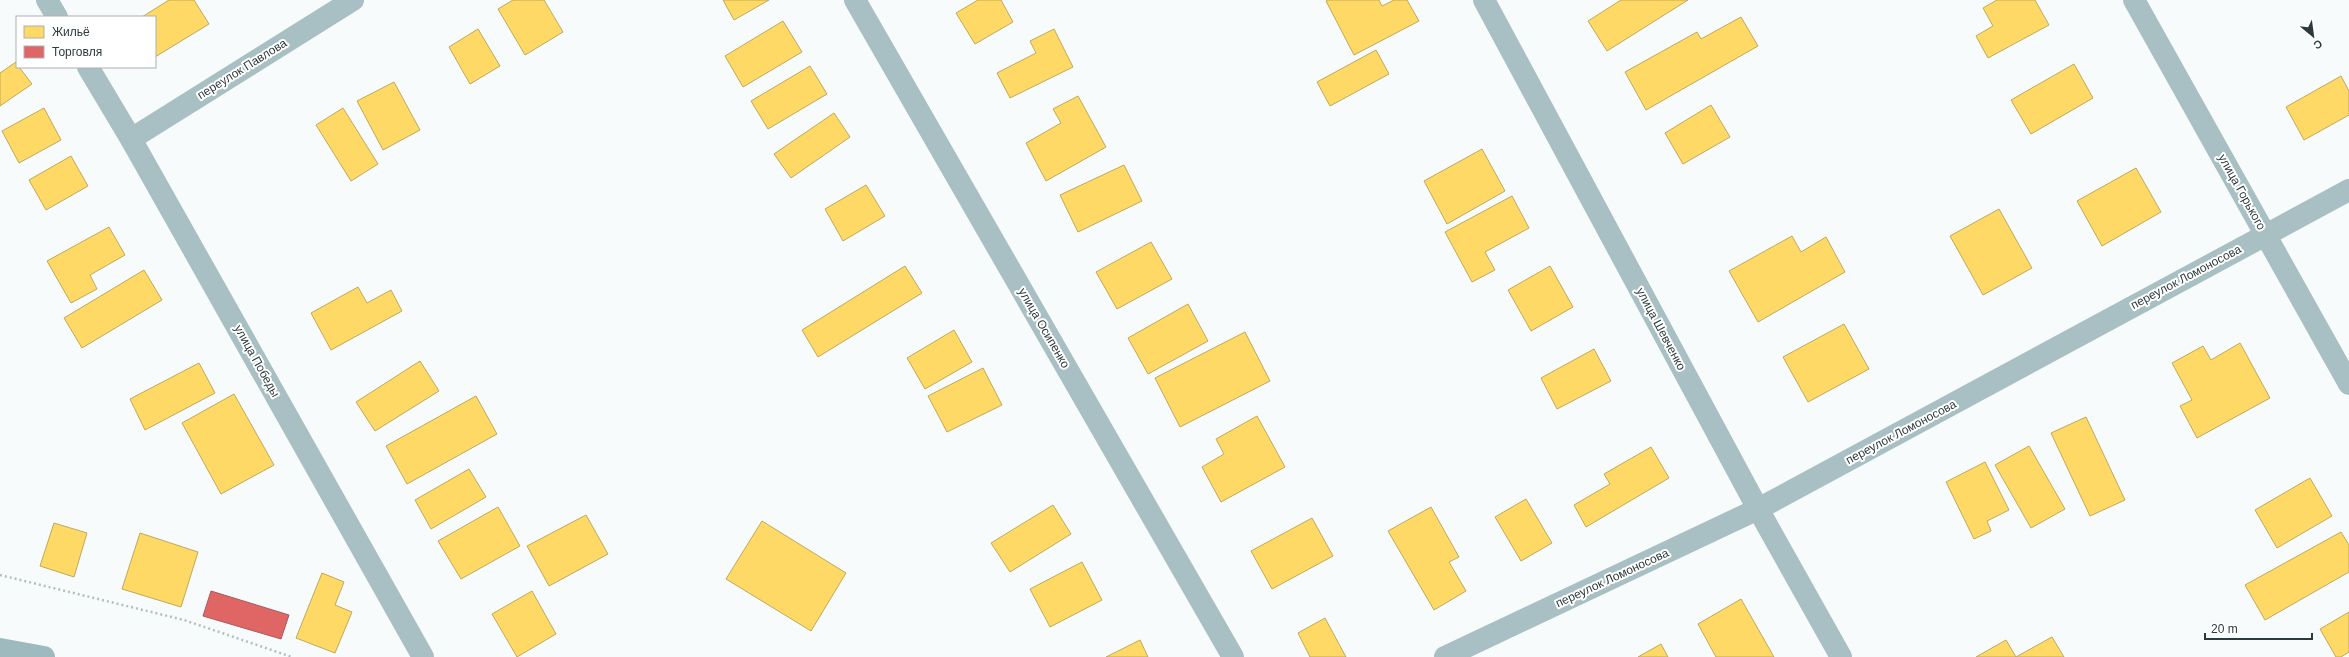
<svg xmlns="http://www.w3.org/2000/svg" width="2349" height="657" font-family="Arial,sans-serif">
<rect width="100%" height="100%" fill="#f7fbfb"/>
<g fill="#ffd966" stroke="#c0a95a">
<path d="M169,0H194L209,24L155,57V17H142Z"/>
<path d="M513,0H544L563,32L525,55L498,9Z"/>
<path d="M723,0H769L734,20Z"/>
<path d="M978,0H1001L1013,22L975,44L956,13Z"/>
<path d="M1328,0H1379L1382,6L1394,0H1407L1419,21L1354,55L1326,1Z"/>
<path d="M1621,0H1688L1607,51L1588,21Z"/>
<path d="M1997,0H2035L2049,25L1988,58L1976,36L1993,26L1983,8Z"/>
<path d="M1741,17L1758,46L1646,110L1625,72L1697,32L1701,39Z"/>
<path d="M783,21L802,52L743,87L725,56Z"/>
<path d="M478,29L500,66L470,84L449,47Z"/>
<path d="M1054,29L1073,67L1010,98L997,73L1036,53L1030,41Z"/>
<path d="M1376,50L1389,74L1330,106L1317,82Z"/>
<path d="M16,62L17,67H19L32,84L0,106V73Z"/>
<path d="M2074,64L2093,98L2031,134L2011,100Z"/>
<path d="M810,66L827,94L768,129L751,101Z"/>
<path d="M2341,76L2349,91V115L2304,140L2286,107Z"/>
<path d="M394,82L420,130L383,150L357,101Z"/>
<path d="M1078,96L1106,147L1046,181L1026,143L1061,123L1053,109Z"/>
<path d="M1711,105L1730,137L1683,164L1665,133Z"/>
<path d="M44,108L61,140L19,163L2,131Z"/>
<path d="M343,108L378,164L351,181L316,125Z"/>
<path d="M834,113L850,137L791,178L774,154Z"/>
<path d="M1482,149L1505,191L1447,224L1424,181Z"/>
<path d="M71,156L88,186L46,210L29,180Z"/>
<path d="M1124,165L1142,201L1078,232L1060,195Z"/>
<path d="M2136,168L2161,212L2102,246L2077,201Z"/>
<path d="M866,185L885,216L843,241L825,209Z"/>
<path d="M1512,196L1529,228L1485,252L1495,270L1472,282L1445,232Z"/>
<path d="M1999,209L2032,268L1983,295L1950,236Z"/>
<path d="M109,227L125,255L90,275L97,289L71,303L47,261Z"/>
<path d="M1792,236L1801,252L1826,237L1845,272L1758,322L1729,271Z"/>
<path d="M1151,242L1172,279L1117,309L1096,272Z"/>
<path d="M905,266L922,293L818,357L802,330Z"/>
<path d="M1550,266L1573,307L1531,331L1508,290Z"/>
<path d="M144,270L162,300L82,348L64,318Z"/>
<path d="M358,287L367,303L391,290L402,311L331,350L311,313Z"/>
<path d="M1188,304L1208,341L1148,374L1128,338Z"/>
<path d="M1844,324L1869,369L1808,402L1783,357Z"/>
<path d="M954,330L972,362L925,389L907,358Z"/>
<path d="M1245,332L1270,381L1180,427L1155,378Z"/>
<path d="M2240,343L2270,398L2197,438L2180,406L2192,400L2172,363L2203,346L2211,360Z"/>
<path d="M1594,349L1611,381L1557,409L1541,378Z"/>
<path d="M420,361L439,391L375,431L356,402Z"/>
<path d="M199,363L215,393L145,430L130,399Z"/>
<path d="M983,368L1002,405L947,432L928,396Z"/>
<path d="M234,394L274,465L221,494L182,423Z"/>
<path d="M476,396L497,434L407,484L386,446Z"/>
<path d="M1257,416L1285,467L1221,502L1202,467L1224,454L1216,439Z"/>
<path d="M2086,417L2125,500L2090,516L2051,433Z"/>
<path d="M2029,446L2065,509L2031,528L1995,465Z"/>
<path d="M1651,447L1669,478L1586,527L1574,505L1610,484L1604,474Z"/>
<path d="M1985,462L2009,510L1987,521L1991,531L1974,539L1946,482Z"/>
<path d="M469,469L486,497L431,529L415,500Z"/>
<path d="M2310,478L2332,516L2277,548L2255,510Z"/>
<path d="M1526,499L1552,543L1521,561L1495,517Z"/>
<path d="M1053,505L1071,534L1010,572L991,543Z"/>
<path d="M498,507L520,546L461,579L438,541Z"/>
<path d="M1431,507L1459,557L1449,562L1466,591L1434,610L1388,531Z"/>
<path d="M586,515L608,554L549,586L527,546Z"/>
<path d="M1312,518L1333,556L1272,589L1251,551Z"/>
<path d="M762,521L846,573L811,631L726,579Z"/>
<path d="M54,523L87,533L74,577L40,566Z"/>
<path d="M2341,532L2349,545V572L2265,620L2245,585Z"/>
<path d="M140,533L198,552L181,607L122,589Z"/>
<path d="M1082,562L1102,600L1050,627L1030,589Z"/>
<path d="M322,573L344,582L335,605L352,612L335,653L296,638Z"/>
<path d="M532,591L556,634L517,657L492,614Z"/>
<path d="M1741,599L1774,657H1716L1698,624Z"/>
<path d="M2349,612V652L2341,657H2336L2320,629Z"/>
<path d="M1325,618L1346,657H1310L1298,633Z"/>
<path d="M2052,637L2064,657H1976L2006,640L2016,657Z"/>
<path d="M1140,640L1148,657H1106Z"/>
<path d="M1661,644L1668,657H1638Z"/>
</g>
<path fill="#e06666" stroke="#aa595a" d="M211,591L289,615L281,639L203,616Z"/>
<g fill="none" stroke-linecap="round" stroke-linejoin="round">
<path stroke="#b1c0c2" stroke-width="2.5" stroke-dasharray="2 3" stroke-linecap="butt" d="M0,575L184,620L292,657"/>
<g stroke="#a8c0c3" stroke-width="22">
<path d="M47,0L57,17"/>
<path d="M855,0L1233,657"/>
<path d="M1484,0L1758,509L1841,657"/>
<path d="M2134,0L2349,384"/>
<path d="M88,67L131,139L423,657"/>
<path d="M131,139L353,0"/>
<path d="M1445,657L1758,509L2349,190"/>
</g>
<path stroke="#9ebabe" stroke-width="22" d="M0,649L44,657"/>
</g>
<g text-anchor="middle" stroke-width="4" stroke-linejoin="round" paint-order="stroke">
<g font-size="12" fill="#2d3a3d" stroke="#fff">
<text transform="translate(242 69) rotate(-32)" y="4">переулок Павлова</text>
<text transform="translate(2242 192) rotate(61)" y="4">улица Горького</text>
<text transform="translate(2186 277) rotate(-28)" y="4">переулок Ломоносова</text>
<text transform="translate(1044 328) rotate(60)" y="4">улица Осипенко</text>
<text transform="translate(1661 329) rotate(62)" y="4">улица Шевченко</text>
<text transform="translate(257 361) rotate(61)" y="4">улица Победы</text>
<text transform="translate(1901 432) rotate(-28)" y="4">переулок Ломоносова</text>
<text transform="translate(1612 578) rotate(-25)" y="4">переулок Ломоносова</text>
</g>
</g>
<rect x="16" y="16" width="140" height="52" fill="#ffffff" stroke="#abb0b1"/>
<rect x="24" y="26" width="20" height="12" fill="#ffd966" stroke="#abb0b1"/>
<text x="52" y="36" font-size="12" fill="#2d3a3d">Жильё</text>
<rect x="24" y="46" width="20" height="12" fill="#e06666" stroke="#abb0b1"/>
<text x="52" y="56" font-size="12" fill="#2d3a3d">Торговля</text>
<g transform="translate(2313 36) rotate(151)" stroke="#ffffff" stroke-width="3" paint-order="stroke">
<path d="M0-3L7 15L0 10L-7 15Z" fill="#2d3a3d"/>
<text y="-6" font-size="11" font-weight="bold" text-anchor="middle" fill="#2d3a3d">С</text>
</g>
<path d="M2205 633v6h107v-6" fill="none" stroke="#2d3a3d" stroke-width="2"/>
<text x="2211" y="633" font-size="12" fill="#2d3a3d" stroke="#ffffff" stroke-width="3" paint-order="stroke">20 m</text>
</svg>
